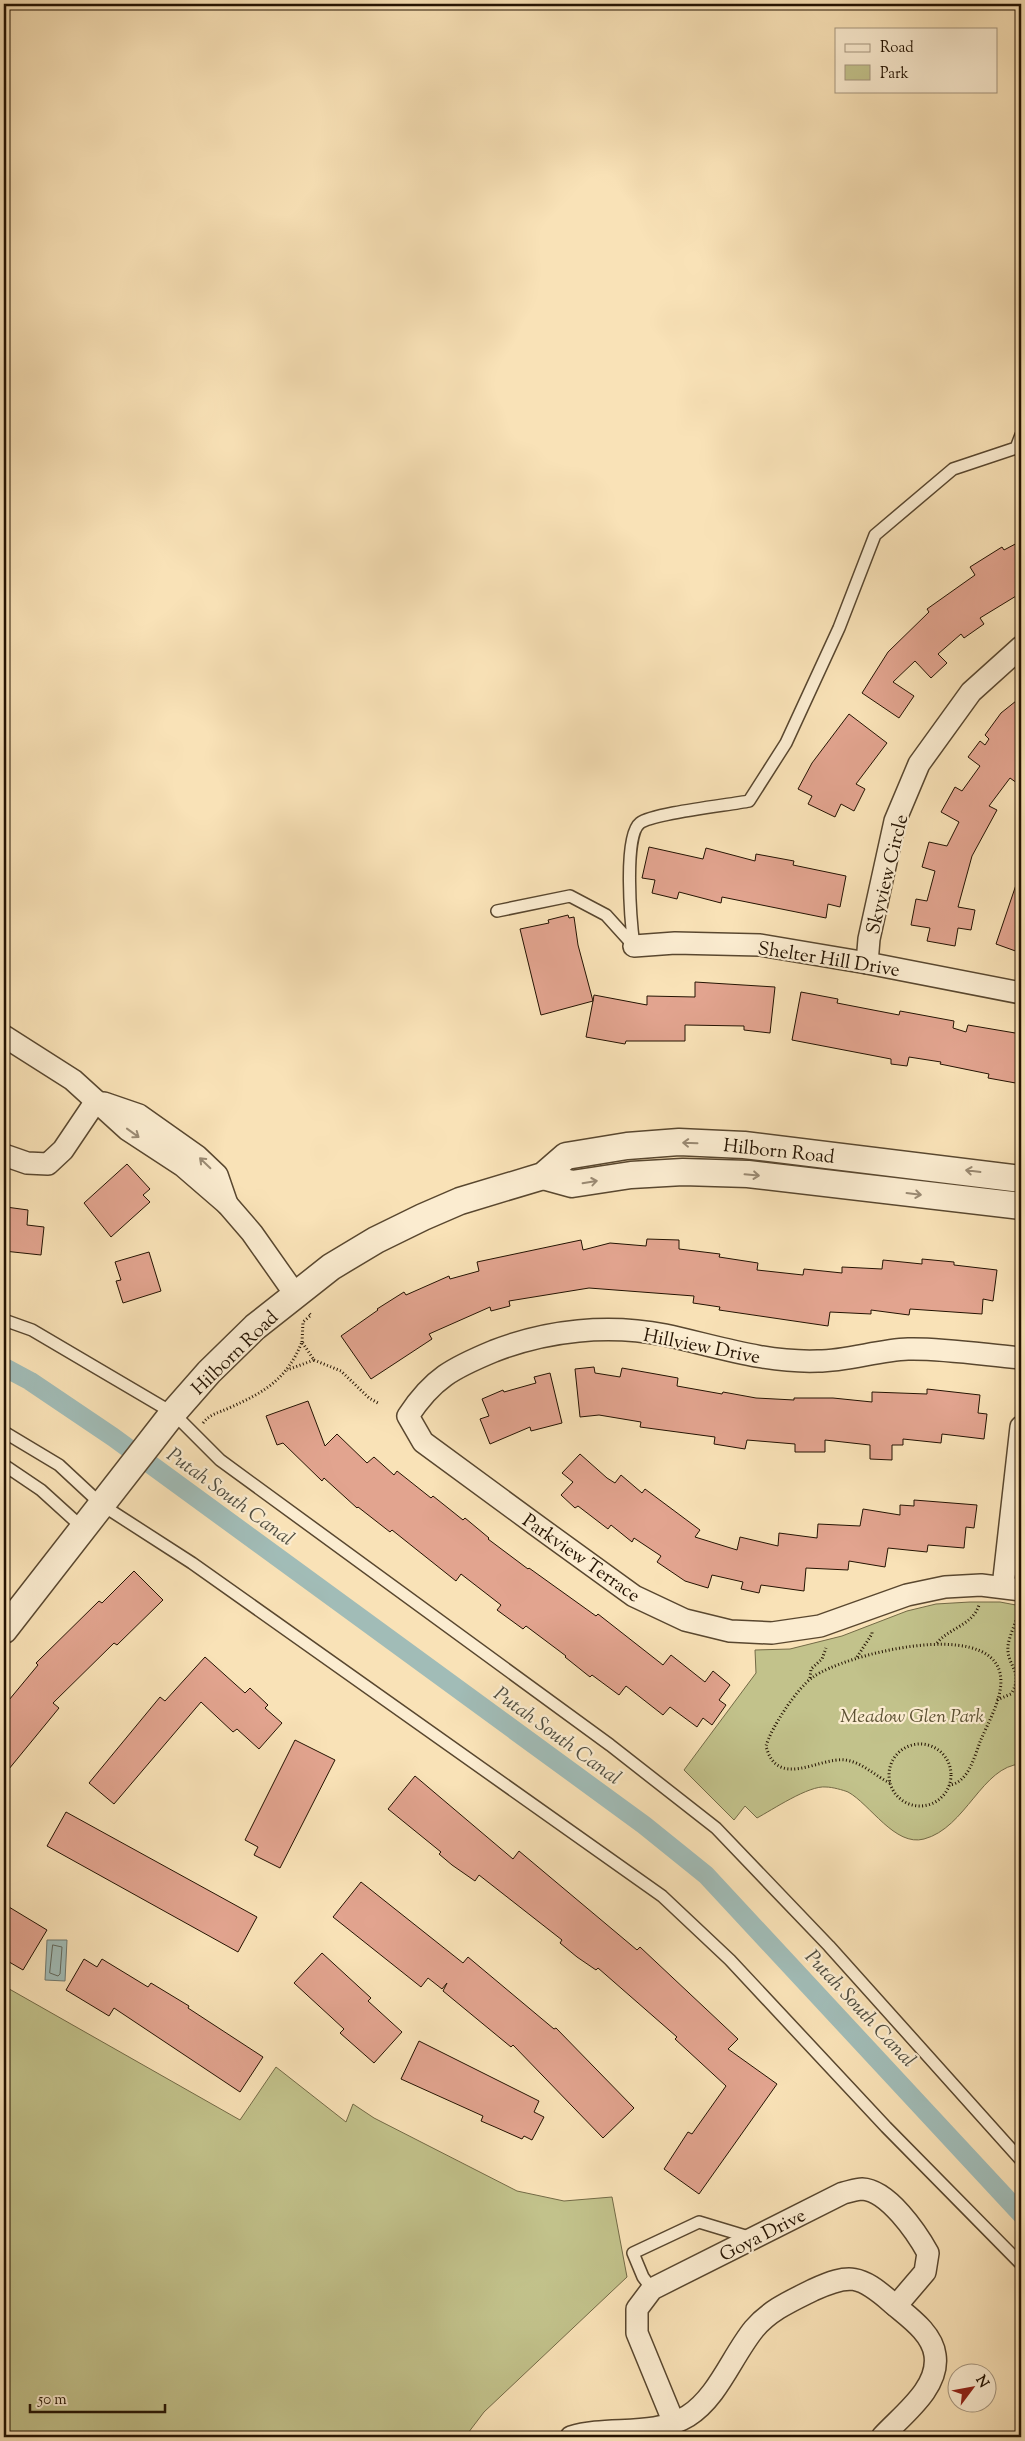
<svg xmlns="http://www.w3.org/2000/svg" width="1025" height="2441" font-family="'Sorts Mill Goudy',serif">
<rect width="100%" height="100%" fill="#f9e2b7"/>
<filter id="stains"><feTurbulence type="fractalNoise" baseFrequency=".004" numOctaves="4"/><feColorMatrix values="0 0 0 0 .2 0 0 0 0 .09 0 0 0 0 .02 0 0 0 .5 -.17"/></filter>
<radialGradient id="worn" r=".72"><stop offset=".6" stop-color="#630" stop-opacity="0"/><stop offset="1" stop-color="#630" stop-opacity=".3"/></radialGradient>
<g fill="#c2c28b" stroke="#736a46">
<path d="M970,1602H1000L1021,1606V1764C982,1766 966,1828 924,1839C895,1847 870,1804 848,1792C843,1790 832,1787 826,1787C809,1785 772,1810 757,1818L745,1806L734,1820L684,1770L756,1673L755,1650L790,1649L842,1636L907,1611L936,1604Z"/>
<path d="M4,1986L240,2120L276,2067L346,2122L353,2104L374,2118L517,2191L564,2201L612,2197L627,2277L484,2412L465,2437H4Z"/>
</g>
<path fill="#a1bcb7" stroke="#6f786f" d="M47,1940H67L65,1981L45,1980Z"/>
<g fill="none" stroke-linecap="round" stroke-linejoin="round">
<path stroke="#62685c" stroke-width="1" d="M53,1945L62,1947L60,1974L58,1976L50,1973Z"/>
<path stroke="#a1bcb7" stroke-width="19" d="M4,1367L30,1381L113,1437L644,1825L706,1875L1021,2214"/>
</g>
<g fill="#e2a48f" stroke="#241302">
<path d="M1021,541V593L980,618L984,624L964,638L961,634L938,654L947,663L931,678L915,661L893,682L914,696L899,718L862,693L888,652L929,612L927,609L975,575L970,567L1002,547L1004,550Z"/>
<path d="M1021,697V786L1010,778L989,806L997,810L972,856L958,907L975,910L971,930L958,928L955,946L927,941L930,928L911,925L916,899L927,901L935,871L922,867L929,842L947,846L959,822L941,812L955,787L962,791L980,766L968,757L980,741L985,745L989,739L985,735L1001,713Z"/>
<path d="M849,714L887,743L856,784L865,789L854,811L841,804L835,817L808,804L812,796L798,789L812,763Z"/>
<path d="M649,847L703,859L706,848L755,861L756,854L794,861L793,865L846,876L840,907L828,904L826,918L722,897L721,903L679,892L677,899L652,893L655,880L642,878Z"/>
<path d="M1019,876L1021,877V953L996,944Z"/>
<path d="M568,915L569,918L574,917L578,945L593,1001L594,995L647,1005V996L695,997V982L775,987L770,1033L744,1030V1026L685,1025V1041H626L625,1044L586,1037L593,1001L541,1015L520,929L549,923L548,920Z"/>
<path d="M801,992L838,999L837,1003L899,1015L900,1011L954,1021L953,1028L966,1032L968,1025L1021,1034V1084L988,1078L989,1074L940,1064L941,1062L909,1057L907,1066L891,1064V1059L792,1040Z"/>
<path d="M127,1164L150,1189L143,1195L150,1202L111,1237L84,1203Z"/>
<path d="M6,1207L28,1210L27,1225L44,1227L41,1255L4,1251Z"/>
<path d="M647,1239L679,1240V1249L720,1254L719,1257L758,1263L757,1270L803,1275L804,1269L842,1273V1267L882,1269L883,1260L922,1264V1259L954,1262V1265L997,1270L993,1301L983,1299L982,1314L910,1309L909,1315L871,1310V1314L830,1312L828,1326L719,1310L720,1307L693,1303L694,1296L589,1288L509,1301L510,1306L491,1311L490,1307L429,1334L432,1339L371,1379L341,1336L378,1310L377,1309L404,1292L406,1295L449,1276L450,1279L479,1271L477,1262L581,1240L583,1250L610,1243L646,1246Z"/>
<path d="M149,1252L161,1291L123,1303L116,1281L121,1280L115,1262Z"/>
<path d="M594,1367L595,1373L620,1377L622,1368L678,1378L677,1386L722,1394L723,1392L756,1398L794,1400V1398H833L872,1402V1392L927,1394V1389L980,1395L978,1413L987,1414L984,1439L942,1434L941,1443L903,1439V1445H892V1460L870,1459V1445L825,1440V1452H795V1444L747,1440L745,1449L714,1444L715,1437L640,1427L641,1422L599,1415L580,1417L575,1369Z"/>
<path d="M550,1373L562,1423L531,1431L530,1427L490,1444L480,1419L489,1416L482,1399L503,1390L504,1392L536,1383L534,1377Z"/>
<path d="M308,1401L325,1446L337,1434L367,1463L374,1457L394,1475L397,1471L431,1498L433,1496L463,1520L465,1518L489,1538L488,1539L528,1569L529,1568L596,1616L598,1614L663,1665L671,1655L705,1682L713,1671L730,1685L719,1700L726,1705L712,1725L703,1718L697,1727L670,1707L663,1715L626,1686L619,1695L592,1675L590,1677L565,1657L566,1656L526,1626L523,1629L497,1610L501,1605L461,1574L456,1581L392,1530L390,1532L358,1507L357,1508L324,1478L322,1481L283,1443L277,1445L266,1416Z"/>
<path d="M580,1454L607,1478L615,1483L621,1475L642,1493L645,1489L700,1530L695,1537L737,1550L740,1537L778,1546L779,1533L817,1538L818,1524L860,1526L863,1509L900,1515V1505L914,1506V1500L977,1505L974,1528L966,1527L964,1548L928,1545L927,1552L888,1548L885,1567L849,1561L848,1570L806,1568L804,1591L761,1585L759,1593L741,1589L743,1582L712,1575L708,1588L685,1581L657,1562L661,1556L634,1538L632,1542L611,1525L608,1529L578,1506L575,1508L561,1495L573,1482L562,1473Z"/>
<path d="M134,1571L163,1600L117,1645L114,1643L53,1703L59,1708L4,1775V1706L38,1665L36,1663L99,1601L102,1603Z"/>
<path d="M205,1657L245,1693L250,1688L268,1705L265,1708L282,1723L259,1749L237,1729L233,1732L201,1702L114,1804L89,1783L160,1697L165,1701Z"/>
<path d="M295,1740L335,1760L280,1868L254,1855L258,1847L245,1840Z"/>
<path d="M415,1776L513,1859L519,1851L637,1950L640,1947L738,2039L728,2049L777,2084L699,2194L664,2169L688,2132L692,2134L726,2086L675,2039L677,2037L598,1968L596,1970L577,1957L560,1943L562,1940L479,1875L475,1881L452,1865L439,1854L441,1852L388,1809Z"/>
<path d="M66,1812L257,1917L238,1952L47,1846Z"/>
<path d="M361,1882L463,1963L468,1957L554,2029L556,2028L634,2108L603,2138L513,2045L511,2047L443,1991L447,1983L442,1989L428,1978L421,1987L333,1917Z"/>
<path d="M4,1904L47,1930L23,1970L4,1959Z"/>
<path d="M322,1953L371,1998L368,2001L402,2032L374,2063L340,2033L344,2029L294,1983Z"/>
<path d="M84,1959L97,1967L102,1959L148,1987L151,1983L189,2006L188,2008L263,2057L240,2092L114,2008L109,2016L66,1990Z"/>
<path d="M419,2041L539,2101L534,2112L544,2117L532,2140L524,2136L522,2139L495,2127L481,2121L483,2116L401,2079Z"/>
</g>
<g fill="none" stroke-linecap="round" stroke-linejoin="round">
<defs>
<g id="service">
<path d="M497,911L570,896L606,915L634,946C631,924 623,836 640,823C653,813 729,805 749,801L786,743L839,628L875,535L953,469L1016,448L1021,435"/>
<path d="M4,1320L32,1330L173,1413L220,1460L610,1745L716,1828L829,1946L1021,2160"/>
<path d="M4,1432L59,1465L102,1505L192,1563L662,1896L730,1960L886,2127L1021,2264"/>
<path d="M4,1465L41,1490L84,1529"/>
<path d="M652,2289L643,2277L633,2253L699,2222L752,2238"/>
</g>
<g id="minor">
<path d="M634,946L675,943L760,945L867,963L1021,993"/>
<path d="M867,963L869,939L895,821L919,764L971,692L1021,647"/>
<path d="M4,1036L73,1080L128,1130L183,1166L227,1204L252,1233L295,1294"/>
<path d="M104,1103L139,1115L197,1156L217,1175L227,1204"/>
<path d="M4,1155L27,1163L48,1164L63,1150L96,1101"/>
<path d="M1021,1358C986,1355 943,1348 908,1349C878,1350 848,1361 818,1361C765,1363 716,1346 665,1335C608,1324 548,1330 494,1351C453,1368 433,1378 408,1416L423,1442L536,1525L634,1596L685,1620L730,1631L772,1633L820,1626L907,1595L945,1587L981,1585L1021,1590"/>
<path d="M1003,1587L1021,1427"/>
<path d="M674,2423L637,2333V2309L652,2289L843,2193C849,2192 856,2189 862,2189C888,2190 917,2233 928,2253L925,2272L896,2306"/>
<path d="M571,2437C609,2425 652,2438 688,2416C718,2397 732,2356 754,2329C770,2310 791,2301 813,2290C850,2273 860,2275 891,2302C907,2316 932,2332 935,2355C940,2388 902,2415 882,2437"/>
</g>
<g id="tertiary">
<path d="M543,1176L572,1184L631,1175L683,1172L748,1174L1021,1206"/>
<path d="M4,1630L173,1413L209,1372L255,1327L331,1267L376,1240L423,1217L460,1201L543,1176L566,1156L627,1146L679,1142L744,1145L1021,1179"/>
</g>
</defs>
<use href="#service" stroke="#59472f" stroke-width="14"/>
<use href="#minor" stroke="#59472f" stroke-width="24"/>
<use href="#tertiary" stroke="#59472f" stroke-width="29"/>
<g stroke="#241302" stroke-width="3" stroke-dasharray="1 2.5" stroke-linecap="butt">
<path d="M302,1342L303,1322L311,1315L308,1312"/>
<path d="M314,1360L341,1371L369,1398L378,1403"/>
<path d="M203,1423C210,1414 218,1413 229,1408C265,1392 287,1379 302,1342L314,1360L287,1370"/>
<path d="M937,1643C949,1628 973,1625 979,1605"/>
<path d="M857,1657L872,1634V1632"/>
<path d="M810,1678L811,1669L822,1659L826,1648"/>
<path d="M997,1700L1011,1694C1025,1672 1006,1666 1008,1646C1009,1636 1017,1620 1020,1609"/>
<circle cx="920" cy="1775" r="31"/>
<path d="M890,1783C875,1776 862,1762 845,1760C819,1757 777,1790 766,1746C771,1728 797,1688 813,1677C844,1655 987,1618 1000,1673C1005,1695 988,1722 980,1742C974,1758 968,1783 949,1785"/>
</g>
<use href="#service" stroke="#fbecd0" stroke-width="11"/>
<use href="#minor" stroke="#fbecd0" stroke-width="21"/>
<use href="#tertiary" stroke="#fbecd0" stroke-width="26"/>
</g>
<defs><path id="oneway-shaft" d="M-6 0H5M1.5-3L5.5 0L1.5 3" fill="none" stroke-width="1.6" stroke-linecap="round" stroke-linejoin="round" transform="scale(1.25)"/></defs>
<g stroke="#9a8a73">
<use href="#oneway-shaft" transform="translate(133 1133) rotate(36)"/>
<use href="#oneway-shaft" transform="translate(690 1143) rotate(-178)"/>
<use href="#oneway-shaft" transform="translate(205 1163) rotate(-136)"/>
<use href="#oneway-shaft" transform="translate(973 1171) rotate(-173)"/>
<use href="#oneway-shaft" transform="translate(752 1175) rotate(5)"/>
<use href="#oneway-shaft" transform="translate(590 1182) rotate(-9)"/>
<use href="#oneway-shaft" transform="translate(914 1194) rotate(7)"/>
</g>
<g text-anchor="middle" stroke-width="4.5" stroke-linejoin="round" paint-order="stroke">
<g font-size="19" fill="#241302" stroke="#fbecd0">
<text transform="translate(886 874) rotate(-76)" y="7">Skyview Circle</text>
<text transform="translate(829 958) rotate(9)" y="7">Shelter Hill Drive</text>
<text transform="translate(779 1150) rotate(6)" y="7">Hilborn Road</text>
<text transform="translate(702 1345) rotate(11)" y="7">Hillview Drive</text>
<text transform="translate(234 1352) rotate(-44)" y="7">Hilborn Road</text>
<text transform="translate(582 1557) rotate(35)" y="7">Parkview Terrace</text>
<text transform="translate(762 2234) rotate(-27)" y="7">Goya Drive</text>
</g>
<g font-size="19" font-style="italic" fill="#5b5032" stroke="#fbecd0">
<text x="912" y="1722">Meadow Glen Park</text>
</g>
<g font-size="20" font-style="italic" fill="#504e41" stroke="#fbecd0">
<text transform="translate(231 1496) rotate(36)" y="7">Putah South Canal</text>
<text transform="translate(558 1735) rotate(36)" y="7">Putah South Canal</text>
<text transform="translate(861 2008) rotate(47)" y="7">Putah South Canal</text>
</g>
</g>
<rect width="1025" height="2441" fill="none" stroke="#f9e2b7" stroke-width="20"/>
<rect x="5" y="5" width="1015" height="2431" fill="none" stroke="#241302" stroke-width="2.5"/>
<rect x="10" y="10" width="1005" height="2421" fill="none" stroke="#241302"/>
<rect x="835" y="28" width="162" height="65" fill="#fbecd0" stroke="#a5957e"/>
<rect x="845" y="44" width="25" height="8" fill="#fbecd0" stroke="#a5957e"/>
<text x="880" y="52" font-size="15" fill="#241302">Road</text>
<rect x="845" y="65" width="25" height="15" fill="#c2c28b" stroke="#a5957e"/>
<text x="880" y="78" font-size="15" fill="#241302">Park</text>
<g transform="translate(972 2388) rotate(58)"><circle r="24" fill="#fbecd0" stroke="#a5957e"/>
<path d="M0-4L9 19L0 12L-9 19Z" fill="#8f2418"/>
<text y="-8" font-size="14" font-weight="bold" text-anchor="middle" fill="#241302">N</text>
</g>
<path d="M30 2404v8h135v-8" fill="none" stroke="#241302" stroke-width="2.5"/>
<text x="38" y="2404" font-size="15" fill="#241302" stroke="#fbecd0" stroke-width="4" paint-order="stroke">50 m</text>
<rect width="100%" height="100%" filter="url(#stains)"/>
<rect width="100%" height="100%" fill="url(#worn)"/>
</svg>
